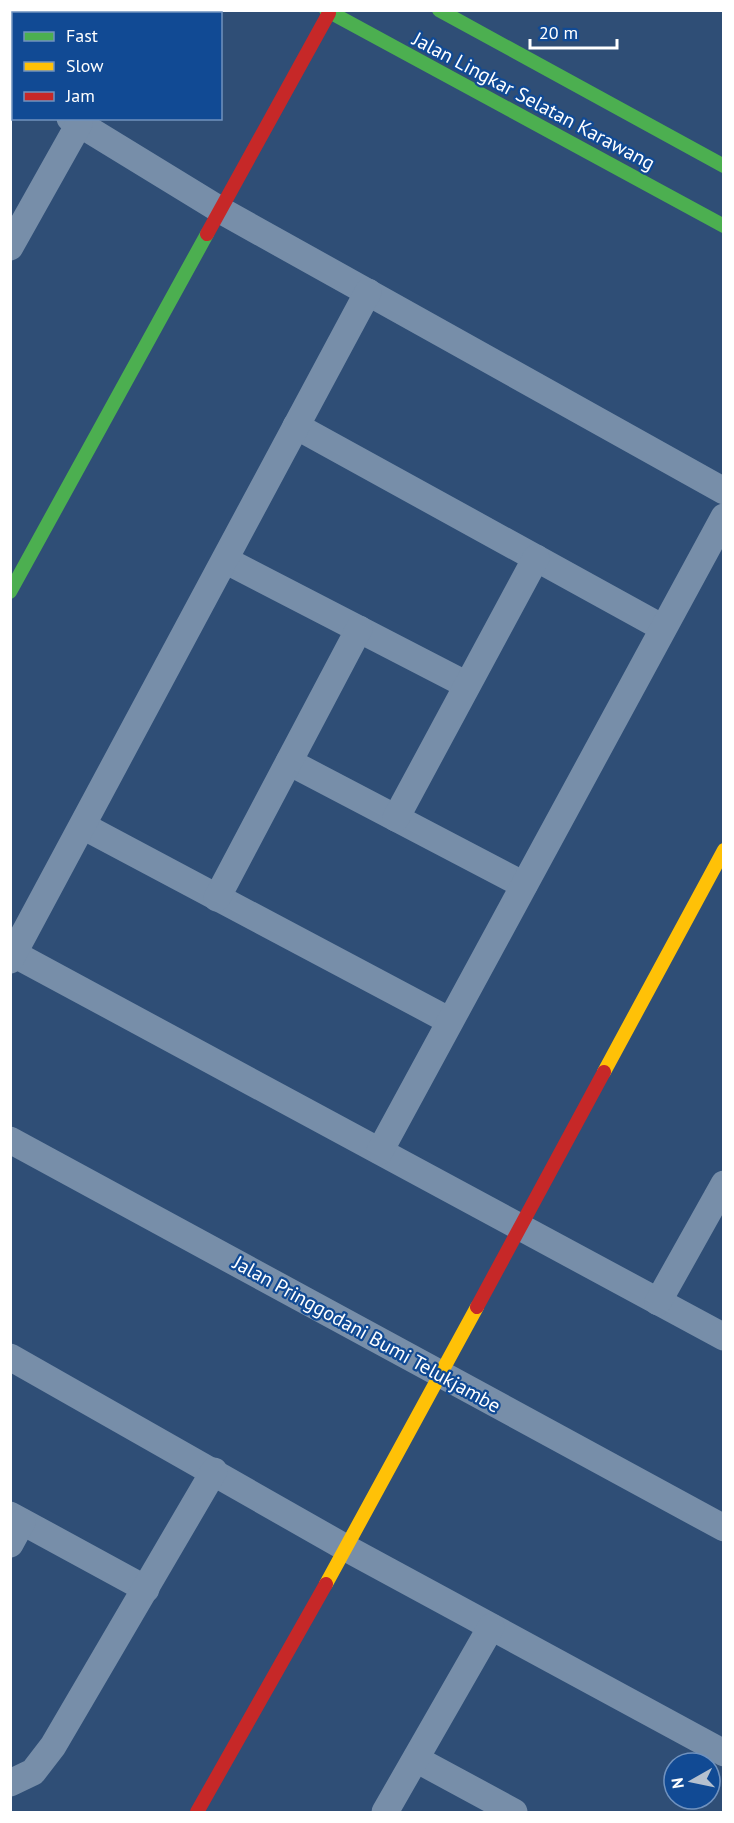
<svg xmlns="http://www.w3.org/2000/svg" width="734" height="1823" font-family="'PT Sans',sans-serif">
<rect width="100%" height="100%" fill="#2f4e76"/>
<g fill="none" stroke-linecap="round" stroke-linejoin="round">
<g stroke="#778ea9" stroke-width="27">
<path d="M10,85L14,87"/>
<path d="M70,118L222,211L724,491"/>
<path d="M10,247L79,124"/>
<path d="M296,426L663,628"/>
<path d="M225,560L467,685"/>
<path d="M289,762L524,885"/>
<path d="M396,818L536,558"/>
<path d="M83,826L450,1021"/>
<path d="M217,898L359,629"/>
<path d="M14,954L724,1337"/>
<path d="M10,960L368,292"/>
<path d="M10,1140L724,1528"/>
<path d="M380,1151L724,517"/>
<path d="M658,1302L724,1184"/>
<path d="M10,1357L346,1548L724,1753"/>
<path d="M10,1515L146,1589"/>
<path d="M10,1544L22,1522"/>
<path d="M416,1759L514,1812"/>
<path d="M10,1783L33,1772L53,1746L214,1471"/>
<path d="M385,1812L491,1627"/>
</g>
<g stroke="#4caf50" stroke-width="14">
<path d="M326,10L724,226"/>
<path d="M439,10L724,166"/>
<path d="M10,592L207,234"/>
</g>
<g stroke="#ffc107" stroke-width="14">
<path d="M604,1072L724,850"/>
<path d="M326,1584L477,1307"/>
</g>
<g stroke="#c62828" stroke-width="14">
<path d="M207,234L329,13"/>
<path d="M477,1307L604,1072"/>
<path d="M197,1812L326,1584"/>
</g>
</g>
<g text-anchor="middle" stroke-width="4.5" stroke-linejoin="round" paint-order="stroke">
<g font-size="20" fill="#fff" stroke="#114a94">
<text transform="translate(534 101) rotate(28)" y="7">Jalan Lingkar Selatan Karawang</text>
<text transform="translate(367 1334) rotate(29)" y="7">Jalan Pringgodani Bumi Telukjambe</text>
</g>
</g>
<rect width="734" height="1823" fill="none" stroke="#ffffff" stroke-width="24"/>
<rect x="12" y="12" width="210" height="108" fill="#114a94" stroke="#7092bf" stroke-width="1.5"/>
<rect x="24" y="32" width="30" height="9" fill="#4caf50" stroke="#7092bf" stroke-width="1.5"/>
<text x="66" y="42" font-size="18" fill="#ffffff">Fast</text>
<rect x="24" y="62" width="30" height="9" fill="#ffc107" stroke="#7092bf" stroke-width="1.5"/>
<text x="66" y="72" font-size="18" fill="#ffffff">Slow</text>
<rect x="24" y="92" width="30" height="9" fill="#c62828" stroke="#7092bf" stroke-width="1.5"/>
<text x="66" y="102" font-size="18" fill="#ffffff">Jam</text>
<g transform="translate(692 1781) rotate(261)"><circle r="28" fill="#114a94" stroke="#7092bf" stroke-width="1.5"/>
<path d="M0-4.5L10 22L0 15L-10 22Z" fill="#b6c1cf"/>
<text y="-9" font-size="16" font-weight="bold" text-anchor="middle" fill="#ffffff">N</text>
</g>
<path d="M530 39v9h87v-9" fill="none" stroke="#ffffff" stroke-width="3"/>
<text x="539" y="39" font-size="18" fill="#ffffff" stroke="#114a94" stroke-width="4.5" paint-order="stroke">20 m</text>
</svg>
